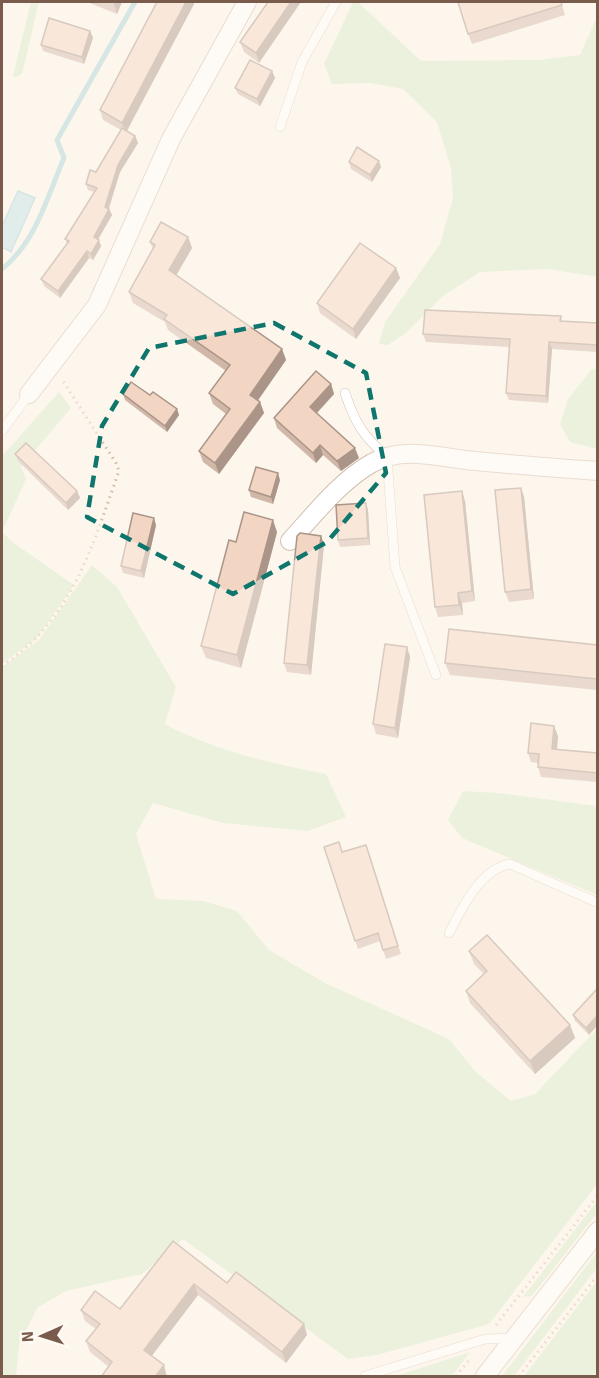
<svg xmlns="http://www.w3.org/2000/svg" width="599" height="1378" font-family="Signika,sans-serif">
<rect width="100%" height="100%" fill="#fdf6ec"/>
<g fill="#d8ecc9">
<path d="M31,2H39L22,74L16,77L13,76Z"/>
<path d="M353,2H358L421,61L539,60L580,55L595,21H597V277L548,269L480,272L443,296L406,333L388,345L379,344L385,322L440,244L453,198L451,168L437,122L403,89L370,83L332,84L324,64Z"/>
<path d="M597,368H598L597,449L570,442L560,424L568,399L592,369Z"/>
<path d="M59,392L71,408L21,467L26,479L2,532L15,544L74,585L37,638L2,664V456Z"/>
<path d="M92,565L117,587L176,687L165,724C215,751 270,763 326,774L346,817L308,831L223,823L153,803L136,834L156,899L204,901L237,911L269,950L325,983L449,1039L475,1071L511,1101L535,1094L597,1029V1184L489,1324L377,1355L348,1359L183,1239L142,1274L66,1291L37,1308L19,1346L16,1376H2V667L39,640Z"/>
<path d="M463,791L499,793L597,806V895L462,838L448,820Z"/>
<path d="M597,1201V1213L532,1296L523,1297Z"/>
<path d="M597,1252V1268L514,1376H502Z"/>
<path d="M597,1281V1376H524Z"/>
<path d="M470,1352L452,1376H396Z"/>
</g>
<path fill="#bfe3e8" stroke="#a5d3da" stroke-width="1.5" d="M18,191L35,198L11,252L2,247V226Z"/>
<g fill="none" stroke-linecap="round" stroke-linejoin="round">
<path stroke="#a5d3da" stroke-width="5" d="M2,269C36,242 47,197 64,158L57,140L135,2"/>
<defs>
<g id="service">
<path d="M280,127L302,62L336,2"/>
<path d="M345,393C355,423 363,436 387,457L395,567L436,675"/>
<path d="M2,431L29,394"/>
<path d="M449,933C462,909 480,869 510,864L598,903"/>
<path d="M365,1376L485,1339L514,1338"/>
</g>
<g id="minor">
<path d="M29,394L97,305L171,139L247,2"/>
<path d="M290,541C315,514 339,482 372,463C405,445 440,458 475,461C516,465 557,468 598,471"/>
<path d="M485,1376L598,1231"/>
</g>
</defs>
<use href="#service" stroke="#d1beb0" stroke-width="10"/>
<use href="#minor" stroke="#d1beb0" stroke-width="20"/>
<g stroke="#d9b8a5" stroke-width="3" stroke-dasharray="1.5 4.5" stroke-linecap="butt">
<path d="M2,666C72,620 92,547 119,471L116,463L63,381"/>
<path d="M496,1325L598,1195"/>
<path d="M456,1376L470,1359"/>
<path d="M519,1376L598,1275"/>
</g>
<use href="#service" stroke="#fff" stroke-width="9"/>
<use href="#minor" stroke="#fff" stroke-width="18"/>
</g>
<g fill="#d1b7a8">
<path d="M87,2H122L117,14Z"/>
<path d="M157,2H193L194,4L127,131L135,136L138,143L120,172L109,209L112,215L98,239L101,246L93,260L89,258L60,298L44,286L41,279L67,244L65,239L94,192L88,190L86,184L96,172L121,130L103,120L100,110Z"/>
<path d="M268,2L259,63L244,52L240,42Z"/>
<path d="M561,2L565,15L472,44L468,34Z"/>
<path d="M90,31L93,38L84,64L43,51L41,45Z"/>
<path d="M272,71L275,78L260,106L238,94L235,88Z"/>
<path d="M349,162L381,167L372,182L351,169Z"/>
<path d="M188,237L192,248L176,275L282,349L286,360L258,400L260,402L264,413L219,474L203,462L199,451L226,414L213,404L209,393L226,371L168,330L165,322L133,303L129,292L153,249L150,242Z"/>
<path d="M396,268L400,278L356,339L320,313L317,303Z"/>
<path d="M561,316L562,321L597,323V352L552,349L548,403L509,400L506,393L509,347L426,342L423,334Z"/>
<path d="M331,384L334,394L317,413L359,458L341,471L323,455L316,463L277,428L274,418Z"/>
<path d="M123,394L150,395L177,409L179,415L167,432L125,400Z"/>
<path d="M15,454L77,491L80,498L68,510L18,461Z"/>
<path d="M280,480L273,504L251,497L249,490Z"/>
<path d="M521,488L524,497L534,599L509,602L505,592Z"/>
<path d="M465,501L475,601L462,603L463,615L438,617L435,607Z"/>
<path d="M366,503L368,510L370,545L340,547L338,540Z"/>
<path d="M156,525L144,578L123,573L121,566Z"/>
<path d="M277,532L241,668L206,658L201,646Z"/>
<path d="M321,536L324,545L311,675L287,672L284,663Z"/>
<path d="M597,645V690L450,675L445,663Z"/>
<path d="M407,647L410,657L398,738L376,734L373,724Z"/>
<path d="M558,736L557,749L597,753V782L541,777L538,767V763L531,762L528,753Z"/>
<path d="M324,847L342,852L369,853L401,954L386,959L380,941L358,949Z"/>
<path d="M469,951L570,1025L575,1038L535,1074L470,1003L466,991L484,974L474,964Z"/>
<path d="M597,989L589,1035L575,1021L573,1015Z"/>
<path d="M173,1241L227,1283L304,1324L307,1335L286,1363L198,1295L151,1356L167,1376L109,1367L90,1352L86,1341L96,1329L85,1321L81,1310L120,1309Z"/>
</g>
<g fill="#aa9588">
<path d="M115,2H122L117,14L114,4Z"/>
<path d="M186,2H193L194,4L126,132L122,123Z"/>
<path d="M291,2H301L259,63L256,53Z"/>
<path d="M90,31L93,38L84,64L82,57Z"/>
<path d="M272,71L275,78L260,106L257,99Z"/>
<path d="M135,136L138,143L120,172L107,213L109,209L112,215L96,243L94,237L118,165Z"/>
<path d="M379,161L381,167L372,182L370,175Z"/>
<path d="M188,237L192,248L173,281L169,270Z"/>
<path d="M99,240L101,246L93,260L91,254Z"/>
<path d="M87,251L89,258L60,298L58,291Z"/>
<path d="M396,268L400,278L356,339L353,329Z"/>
<path d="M549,342L552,349L548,403L546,396Z"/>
<path d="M282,349L286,360L254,406L250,395Z"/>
<path d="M331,384L334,394L313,417L310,407Z"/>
<path d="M260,402L264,413L219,474L215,463Z"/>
<path d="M177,409L179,415L167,432L165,426Z"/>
<path d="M320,445L323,455L316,463L313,453Z"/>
<path d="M355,448L359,458L341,471L337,461Z"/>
<path d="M278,473L280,480L273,504L271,497Z"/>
<path d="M521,488L524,497L534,599L531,589Z"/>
<path d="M77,491L80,498L68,510L66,503Z"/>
<path d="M462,491L465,501L475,601L472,591Z"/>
<path d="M366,503L368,510L370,545L368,538Z"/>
<path d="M154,518L156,525L144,578L141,571Z"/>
<path d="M273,520L277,532L241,668L237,655Z"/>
<path d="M321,536L324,545L311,675L307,665Z"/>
<path d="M458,593L462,603L463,615L459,605Z"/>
<path d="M407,647L410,657L398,738L395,728Z"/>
<path d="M554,726L558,736L556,759L552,749Z"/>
<path d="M597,1016V1026L589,1035L586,1028Z"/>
<path d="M570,1025L575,1038L535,1074L530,1061Z"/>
<path d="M194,1284L198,1295L148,1361L144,1350Z"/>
<path d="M304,1324L307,1335L286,1363L282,1352Z"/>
<path d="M164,1365L167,1377H155Z"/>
</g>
<g fill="#f3d5c3" stroke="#aa9588" stroke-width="1.5">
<path d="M157,2H186L122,123L100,110Z"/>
<path d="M268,2H291L256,53L240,42Z"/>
<path d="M458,2H561L562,5L468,34Z"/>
<path d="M49,18L90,31L82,57L41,45Z"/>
<path d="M250,60L272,71L257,99L235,88Z"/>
<path d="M122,128L135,136L118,165L105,207L109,209L94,237L99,240L91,254L87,251L58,291L41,279L69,241L65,239L97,188L86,184L90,170L96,172Z"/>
<path d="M357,147L379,161L370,175L349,162Z"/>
<path d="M161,222L188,237L169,270L282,349L250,395L260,402L215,463L199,451L230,409L209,393L230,365L164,319L167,315L129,292L155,245L150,242Z"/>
<path d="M360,243L396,268L353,329L317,303Z"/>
<path d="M425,310L561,316L560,321L597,323V345L549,342L546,396L506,393L510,339L423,334Z"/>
<path d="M316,371L331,384L310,407L355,448L337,461L320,445L313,453L274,418Z"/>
<path d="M131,382L150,395L153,392L177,409L165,426L123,394Z"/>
<path d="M26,443L77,491L66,503L15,454Z"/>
<path d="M256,467L278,473L271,497L249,490Z"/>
<path d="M521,488L531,589L505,592L495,490Z"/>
<path d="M462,491L472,591L458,593L459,605L435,607L424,495Z"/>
<path d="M366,503L368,538L338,540L336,505Z"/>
<path d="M244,512L273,520L237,655L201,646L229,540L236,542Z"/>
<path d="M133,513L154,518L141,571L121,566Z"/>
<path d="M300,533L321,536L307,665L284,663L297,536Z"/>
<path d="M449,629L597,645V679L445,663Z"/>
<path d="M385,644L407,647L395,728L373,724Z"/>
<path d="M531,723L554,726L552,749L597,753V773L538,767L539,754L528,753Z"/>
<path d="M339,842L342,852L366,845L398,946L383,950L378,933L355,941L324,847Z"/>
<path d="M487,935L570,1025L530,1061L466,991L487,971L469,951Z"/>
<path d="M597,989V1016L586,1028L573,1015Z"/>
<path d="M173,1241L227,1283L236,1272L304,1324L282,1352L194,1284L144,1350L164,1365L155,1377H101L112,1362L86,1341L100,1324L81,1310L95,1291L120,1309Z"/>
</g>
<path d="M0 0H599V1378H0ZM274,323L366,373L386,473L327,542L233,594L87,517L102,426L149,348Z" fill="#fdf6ec" fill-opacity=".55" fill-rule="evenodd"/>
<path fill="none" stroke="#0f766e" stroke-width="4.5" stroke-dasharray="12 8" stroke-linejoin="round" d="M274,323L366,373L386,473L327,542L233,594L87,517L102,426L149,348Z"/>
<rect width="599" height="1378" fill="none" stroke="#7a5c4d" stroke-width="6"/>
<g transform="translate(42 1336) rotate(267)" stroke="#fffaf3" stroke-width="4.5" paint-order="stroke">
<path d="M0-4.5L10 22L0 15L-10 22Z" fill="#7a5c4d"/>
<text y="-9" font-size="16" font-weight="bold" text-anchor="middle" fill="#7a5c4d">N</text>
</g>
</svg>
